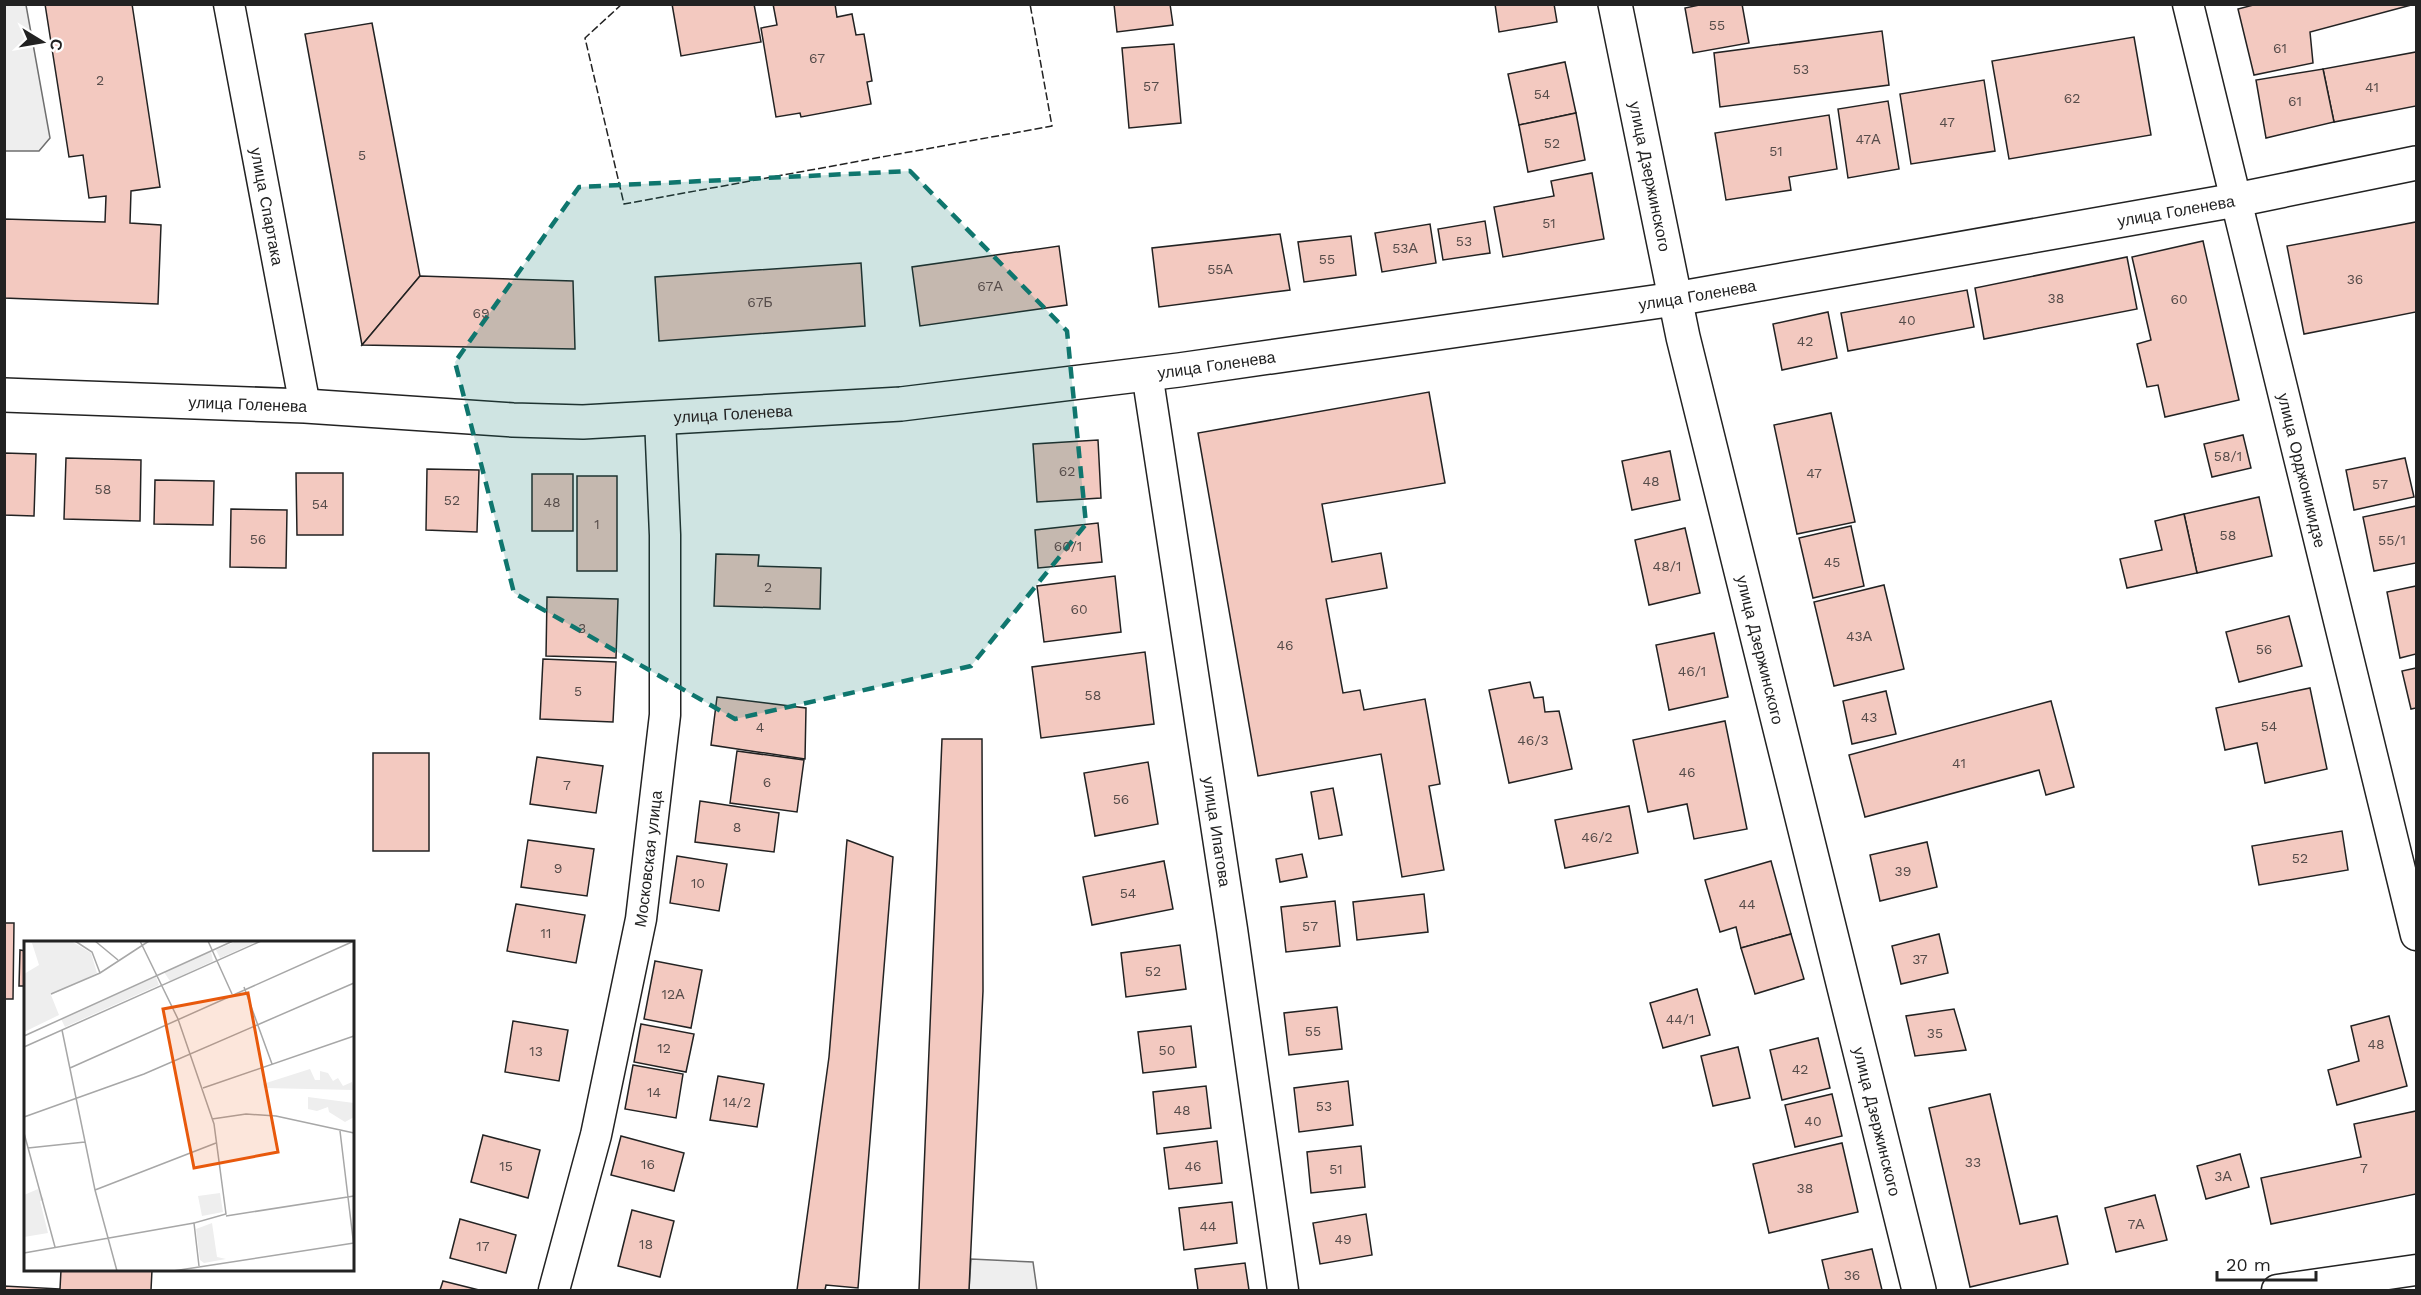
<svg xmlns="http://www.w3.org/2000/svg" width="2421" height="1295" font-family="'Work Sans',sans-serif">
<rect width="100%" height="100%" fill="#fff"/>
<g fill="#eee" stroke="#6f6f6f" stroke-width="1.5">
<path d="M5,4L26,5L50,138L39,151H5Z"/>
<path d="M971,1259L1033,1262L1037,1290H969Z"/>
</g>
<g fill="#f3c9c0" stroke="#222" stroke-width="1.5">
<path d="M45,4H132L160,187L131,191L130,223L161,225L158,304L4,298V219L105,222L106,196L89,198L83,155L69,157Z"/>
<path d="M672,4H754L761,42L681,56Z"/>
<path d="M773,4H835L837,17L852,14L856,35L864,34L872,81L867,82L871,104L801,117L800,113L776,117L761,28L777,25Z"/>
<path d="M1114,4H1170L1173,25L1117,32Z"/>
<path d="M1495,4H1554L1557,22L1499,32Z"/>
<path d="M1704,4H1742L1749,43L1693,53L1685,8Z"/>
<path d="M2257,4H2415L2310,32L2313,63L2254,75L2238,9Z"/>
<path d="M372,23L420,276L362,345L305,34Z"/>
<path d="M1882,31L1889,85L1720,107L1714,53Z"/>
<path d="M2134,37L2151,135L2009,159L1992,61Z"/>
<path d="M1174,44L1181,123L1129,128L1122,48Z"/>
<path d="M2416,52V106L2334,122L2323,69Z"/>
<path d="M1565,62L1576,113L1519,125L1508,74Z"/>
<path d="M2323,69L2334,122L2266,138L2256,80Z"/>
<path d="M1984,80L1995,151L1911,164L1900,94Z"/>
<path d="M1888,101L1899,169L1848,178L1838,109Z"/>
<path d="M1576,113L1585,160L1528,172L1519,125Z"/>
<path d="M1829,115L1837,169L1789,177L1791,190L1726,200L1715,133Z"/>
<path d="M1592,173L1604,239L1503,257L1494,207L1554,196L1551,181Z"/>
<path d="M1485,221L1490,253L1443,260L1438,229Z"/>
<path d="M2416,222V312L2304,334L2287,246Z"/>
<path d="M1430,224L1436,263L1382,272L1375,233Z"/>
<path d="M1280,234L1290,290L1159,307L1152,248Z"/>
<path d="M1351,236L1356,275L1304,282L1298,242Z"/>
<path d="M2203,241L2239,400L2165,417L2158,385L2147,387L2137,344L2151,340L2132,257Z"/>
<path d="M1059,246L1067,305L920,326L912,267Z"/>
<path d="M2127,257L2137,309L1984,339L1975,288Z"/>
<path d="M861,263L865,326L659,341L655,277Z"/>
<path d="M420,276L573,281L575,349L362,345Z"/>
<path d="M1967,290L1974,327L1848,351L1841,313Z"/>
<path d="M1828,312L1837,358L1782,370L1773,324Z"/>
<path d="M1429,392L1445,483L1322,504L1332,562L1381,553L1387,588L1326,599L1343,693L1360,690L1364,710L1425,699L1440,784L1429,786L1444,870L1402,877L1381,754L1258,776L1198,433Z"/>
<path d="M1831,413L1855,522L1797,534L1774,425Z"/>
<path d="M2243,435L2251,468L2212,477L2204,444Z"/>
<path d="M1098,440L1101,498L1037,502L1033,444Z"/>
<path d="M1670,451L1680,500L1632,510L1622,461Z"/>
<path d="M4,453L36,454L34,516L4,515Z"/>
<path d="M66,458L141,460L140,521L64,519Z"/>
<path d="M2405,458L2414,497L2354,510L2346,470Z"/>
<path d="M427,469L479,470L477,532L426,530Z"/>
<path d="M296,473H343V535H297Z"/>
<rect x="532" y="474" width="41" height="57"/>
<rect x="577" y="476" width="40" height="95"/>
<path d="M155,480L214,481L213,525L154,524Z"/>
<path d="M2259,497L2272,556L2197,573L2184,514Z"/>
<path d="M2416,506V563L2374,571L2363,517Z"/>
<path d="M231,509L287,510L286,568L230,567Z"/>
<path d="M2184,514L2197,573L2127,588L2120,559L2162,550L2155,521Z"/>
<path d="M1098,523L1102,562L1038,568L1035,530Z"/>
<path d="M1851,526L1864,586L1813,598L1799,538Z"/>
<path d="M1685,528L1700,593L1649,605L1635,540Z"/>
<path d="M716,554L759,555L758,566L821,568L820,609L714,606Z"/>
<path d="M1115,576L1121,632L1044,642L1037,586Z"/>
<path d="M1884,585L1904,669L1834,686L1814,602Z"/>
<path d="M2416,586V654L2400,658L2387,592Z"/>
<path d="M547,597L618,599L616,658L546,656Z"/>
<path d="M2289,616L2302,666L2239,682L2226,632Z"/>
<path d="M1714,633L1728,697L1669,710L1656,645Z"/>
<path d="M1145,652L1154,724L1041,738L1032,667Z"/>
<path d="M543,659L616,662L613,722L540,719Z"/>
<path d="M2416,668V708L2411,709L2402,671Z"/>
<path d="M1530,682L1534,698L1543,697L1545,712L1559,711L1572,769L1509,783L1489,690Z"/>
<path d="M2310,688L2327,769L2265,783L2257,743L2225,750L2216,708Z"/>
<path d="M1886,691L1896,734L1852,744L1843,701Z"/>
<path d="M717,697L806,708L805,759L711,745Z"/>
<path d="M2051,701L2074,787L2046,795L2039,770L1865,817L1849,755Z"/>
<path d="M1725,721L1747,829L1694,839L1687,804L1648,812L1633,740Z"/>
<path d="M942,739H982L983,991L969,1290H919Z"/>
<path d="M737,751L804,760L797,812L730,803Z"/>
<rect x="373" y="753" width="56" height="98"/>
<path d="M537,757L603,766L596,813L530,804Z"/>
<path d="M1148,762L1158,824L1095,836L1084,773Z"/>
<path d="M1333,788L1342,835L1319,839L1311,792Z"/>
<path d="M700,801L779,813L774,852L695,842Z"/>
<path d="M1629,806L1638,853L1565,868L1555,820Z"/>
<path d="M2342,831L2348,870L2259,885L2252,846Z"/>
<path d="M528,840L594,849L587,896L521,887Z"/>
<path d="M847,840L893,857L858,1288L826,1285L825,1290H797L829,1057Z"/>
<path d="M1927,842L1937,887L1880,901L1870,855Z"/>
<path d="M1302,854L1307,877L1280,882L1276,859Z"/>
<path d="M677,856L727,864L719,911L670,903Z"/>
<path d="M1164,861L1173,909L1092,925L1083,877Z"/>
<path d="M1771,861L1791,934L1741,948L1736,927L1720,932L1705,880Z"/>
<path d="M1424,894L1428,932L1357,940L1353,902Z"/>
<path d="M1335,901L1340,946L1286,952L1281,907Z"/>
<path d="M516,904L585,915L576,963L507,951Z"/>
<path d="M4,923H14L13,999H4Z"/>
<path d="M1791,934L1804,979L1755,994L1741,948Z"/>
<path d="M1939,934L1948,973L1901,984L1892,946Z"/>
<path d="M1180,945L1186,989L1126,997L1121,953Z"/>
<path d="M20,950L26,951V986H19Z"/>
<path d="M655,961L702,970L691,1028L644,1019Z"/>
<path d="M1697,989L1710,1035L1663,1048L1650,1003Z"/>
<path d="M1337,1007L1342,1049L1289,1055L1284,1013Z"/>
<path d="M1954,1009L1966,1050L1915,1056L1906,1016Z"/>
<path d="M2389,1016L2407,1086L2337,1105L2328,1070L2359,1061L2351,1026Z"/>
<path d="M513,1021L568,1030L559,1081L505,1072Z"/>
<path d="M641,1024L694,1034L686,1072L634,1062Z"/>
<path d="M1191,1026L1196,1067L1143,1073L1138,1032Z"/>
<path d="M1818,1038L1830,1088L1782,1100L1770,1050Z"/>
<path d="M1738,1047L1750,1098L1713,1106L1701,1056Z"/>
<path d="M633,1065L683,1074L676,1118L625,1109Z"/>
<path d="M718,1076L764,1084L757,1127L710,1120Z"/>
<path d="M1348,1081L1353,1125L1299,1132L1294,1088Z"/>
<path d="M1206,1086L1211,1128L1157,1134L1153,1092Z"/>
<path d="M1832,1094L1842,1136L1795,1147L1785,1105Z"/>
<path d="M1990,1094L2020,1224L2057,1216L2068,1264L1970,1287L1929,1108Z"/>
<path d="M2416,1111V1194L2271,1224L2261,1178L2361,1157L2354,1124Z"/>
<path d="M483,1135L540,1150L528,1198L471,1182Z"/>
<path d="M621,1136L684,1153L674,1191L611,1175Z"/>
<path d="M1217,1141L1222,1183L1169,1189L1164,1148Z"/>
<path d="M1842,1143L1858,1212L1769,1233L1753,1164Z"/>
<path d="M1361,1146L1365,1187L1311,1193L1307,1152Z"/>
<path d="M2240,1154L2249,1187L2206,1199L2197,1166Z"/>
<path d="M2155,1195L2167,1240L2116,1252L2105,1208Z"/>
<path d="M1232,1202L1237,1243L1184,1250L1179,1208Z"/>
<path d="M632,1210L674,1221L660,1277L618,1266Z"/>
<path d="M1366,1214L1372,1255L1320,1264L1313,1223Z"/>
<path d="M460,1219L516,1235L506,1273L450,1258Z"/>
<path d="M1872,1249L1882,1290H1829L1822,1260Z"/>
<path d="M1245,1263L1249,1290H1198L1195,1269Z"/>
<path d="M61,1270H152L151,1290H4V1286L60,1289Z"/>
<path d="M443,1281L479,1290H440Z"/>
</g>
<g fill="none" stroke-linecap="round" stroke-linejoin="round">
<defs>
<g id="street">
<path id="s1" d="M229,4L305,406"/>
<path id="s2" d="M2188,4L2416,935"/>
<path id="s3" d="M1147,373L1232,929L1283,1290"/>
<path id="s4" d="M554,1290L596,1135L641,919L665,715V535L660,418"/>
<path d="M2277,1290L2416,1270"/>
</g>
<g id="secondary">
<path id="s5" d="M1615,4L1683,337L1919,1290"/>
<path id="s6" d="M4,395L305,406L513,420L583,422L901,404L1179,370L1675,299L2236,200L2416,163"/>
</g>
</defs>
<use href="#street" stroke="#222" stroke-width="33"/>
<use href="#secondary" stroke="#222" stroke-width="36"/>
<use href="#street" stroke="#fff" stroke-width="30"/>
<use href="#secondary" stroke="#fff" stroke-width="33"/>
<path stroke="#222" stroke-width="1.5" stroke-dasharray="8 3" stroke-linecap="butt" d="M622,4L585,38L624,204L1052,126L1030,4"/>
</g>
<path fill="#0f766e" fill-opacity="0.2" stroke="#0f766e" stroke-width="4.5" stroke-dasharray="12 8" stroke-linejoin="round" d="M910,171L1067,331L1086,524L971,666L735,719L514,593L455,362L579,187Z"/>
<g text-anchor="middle" stroke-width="4.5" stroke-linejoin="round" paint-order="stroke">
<g font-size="14" fill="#564c4a">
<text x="1717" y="30">55</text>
<text x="2280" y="53">61</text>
<text x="817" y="63">67</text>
<text x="1801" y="74">53</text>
<text x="100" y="85">2</text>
<text x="1151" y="91">57</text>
<text x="2372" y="92">41</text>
<text x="1542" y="99">54</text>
<text x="2072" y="103">62</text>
<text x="2295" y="106">61</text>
<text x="1947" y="127">47</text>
<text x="1868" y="144">47А</text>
<text x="1552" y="148">52</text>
<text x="1776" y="156">51</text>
<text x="362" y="160">5</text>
<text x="1549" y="228">51</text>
<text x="1464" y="246">53</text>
<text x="1405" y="253">53А</text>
<text x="1327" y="264">55</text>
<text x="1220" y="274">55А</text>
<text x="2355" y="284">36</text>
<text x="990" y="291">67А</text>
<text x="2056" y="303">38</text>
<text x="2179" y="304">60</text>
<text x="760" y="307">67Б</text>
<text x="481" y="318">69</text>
<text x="1907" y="325">40</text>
<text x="1805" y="346">42</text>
<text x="2228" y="461">58/1</text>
<text x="1067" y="476">62</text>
<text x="1814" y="478">47</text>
<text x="1651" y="486">48</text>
<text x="2380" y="489">57</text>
<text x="103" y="494">58</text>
<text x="452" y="505">52</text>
<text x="552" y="507">48</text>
<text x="320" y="509">54</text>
<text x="597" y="529">1</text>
<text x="2228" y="540">58</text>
<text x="258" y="544">56</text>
<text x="2392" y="545">55/1</text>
<text x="1068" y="551">60/1</text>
<text x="1832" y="567">45</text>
<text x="1667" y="571">48/1</text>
<text x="768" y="592">2</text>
<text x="1079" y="614">60</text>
<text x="582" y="633">3</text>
<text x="1859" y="641">43А</text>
<text x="1285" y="650">46</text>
<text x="2264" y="654">56</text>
<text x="1692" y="676">46/1</text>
<text x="578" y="696">5</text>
<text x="1093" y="700">58</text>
<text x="1869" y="722">43</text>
<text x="2269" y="731">54</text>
<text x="760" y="732">4</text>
<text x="1533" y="745">46/3</text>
<text x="1959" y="768">41</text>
<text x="1687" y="777">46</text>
<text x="767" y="787">6</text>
<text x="567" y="790">7</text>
<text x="1121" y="804">56</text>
<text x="737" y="832">8</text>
<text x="1597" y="842">46/2</text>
<text x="2300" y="863">52</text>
<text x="558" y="873">9</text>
<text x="1903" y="876">39</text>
<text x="698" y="888">10</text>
<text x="1128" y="898">54</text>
<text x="1747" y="909">44</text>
<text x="1310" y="931">57</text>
<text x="546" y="938">11</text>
<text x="1920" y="964">37</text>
<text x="1153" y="976">52</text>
<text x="673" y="999">12А</text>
<text x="1680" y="1024">44/1</text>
<text x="1313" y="1036">55</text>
<text x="1935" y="1038">35</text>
<text x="2376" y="1049">48</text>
<text x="664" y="1053">12</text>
<text x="1167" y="1055">50</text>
<text x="536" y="1056">13</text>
<text x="1800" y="1074">42</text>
<text x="654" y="1097">14</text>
<text x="737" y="1107">14/2</text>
<text x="1324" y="1111">53</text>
<text x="1182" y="1115">48</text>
<text x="1813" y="1126">40</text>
<text x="1973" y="1167">33</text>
<text x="648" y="1169">16</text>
<text x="506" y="1171">15</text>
<text x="1193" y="1171">46</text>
<text x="2364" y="1173">7</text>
<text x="1336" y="1174">51</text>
<text x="2223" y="1181">3А</text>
<text x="1805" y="1193">38</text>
<text x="2136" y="1229">7А</text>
<text x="1208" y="1231">44</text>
<text x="1343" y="1244">49</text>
<text x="646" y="1249">18</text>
<text x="483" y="1251">17</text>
<text x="1852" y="1280">36</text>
</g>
<g font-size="16" fill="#222" stroke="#fff">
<text dy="6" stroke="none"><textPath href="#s5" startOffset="176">улица Дзержинского</textPath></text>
<text dy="6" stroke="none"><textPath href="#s1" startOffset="206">улица Спартака</textPath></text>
<text dy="6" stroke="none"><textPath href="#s6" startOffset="2188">улица Голенева</textPath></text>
<text dy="6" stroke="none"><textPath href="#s6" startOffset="1702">улица Голенева</textPath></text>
<text dy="6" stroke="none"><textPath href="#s6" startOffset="1216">улица Голенева</textPath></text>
<text dy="6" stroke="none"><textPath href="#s6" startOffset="244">улица Голенева</textPath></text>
<text dy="6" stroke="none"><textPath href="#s6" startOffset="730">улица Голенева</textPath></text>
<text dy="6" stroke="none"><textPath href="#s2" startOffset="480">улица Орджоникидзе</textPath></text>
<text dy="6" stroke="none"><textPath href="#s5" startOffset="662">улица Дзержинского</textPath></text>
<text dy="6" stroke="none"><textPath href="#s3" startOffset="464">улица Ипатова</textPath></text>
<text dy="6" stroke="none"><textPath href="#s4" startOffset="442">Московская улица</textPath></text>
<text dy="6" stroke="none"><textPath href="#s5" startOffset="1148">улица Дзержинского</textPath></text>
</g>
</g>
<g transform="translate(24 941)">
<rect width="330" height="330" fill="#fff"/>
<path d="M0,0H47L67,12L73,32L27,54L35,74L0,91V33L15,24L8,2ZM213,0H234L196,17L192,9ZM187,10L189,20L146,40L140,31ZM132,36L135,44L41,86L37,78ZM286,128L291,139H296V130L304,132L309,140L314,137L319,145L328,141L330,149L240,147L239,143ZM284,156L330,162V176L321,181L305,171L304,166L293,170L284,168ZM14,248L20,259L16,260L24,292L0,296V254ZM196,252L199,271L178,275L174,255ZM188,282L193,316L202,318L180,322L176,319L172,288Z" fill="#eee"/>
<path fill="none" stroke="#a7a7a7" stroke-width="1.5" d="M51,0L68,11L76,32M71,0L94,19M116,0L154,78L190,183L202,273L170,282L175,325M184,0L208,53M220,46L248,123M27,53L76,32L125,0M38,89L71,249L93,330M0,95L209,0M0,106L237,0M46,127L330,0M179,147L330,95M0,176L120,133L330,42M188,178L222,173L252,175L330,192M316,190L330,306M0,192L31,306M4,207L61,201M71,249L192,202M202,275L330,255M0,312L170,282M149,330L330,302"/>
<path fill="#e8590c" fill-opacity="0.15" stroke="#e8590c" stroke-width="3" d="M224,52L254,211L170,227L139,68Z"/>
<rect width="330" height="330" fill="none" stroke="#222" stroke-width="3"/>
</g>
<rect width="2421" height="1295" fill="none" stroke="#222222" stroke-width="12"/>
<g transform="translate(42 42) rotate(101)" stroke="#ffffff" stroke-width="4.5" paint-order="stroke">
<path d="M0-4.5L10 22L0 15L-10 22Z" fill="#222222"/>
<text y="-9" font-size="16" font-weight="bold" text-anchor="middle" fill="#222222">С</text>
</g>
<path d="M2217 1271v9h99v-9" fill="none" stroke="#222222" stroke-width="3"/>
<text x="2226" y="1271" font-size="18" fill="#222222" stroke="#ffffff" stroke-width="4.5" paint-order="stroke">20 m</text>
</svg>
